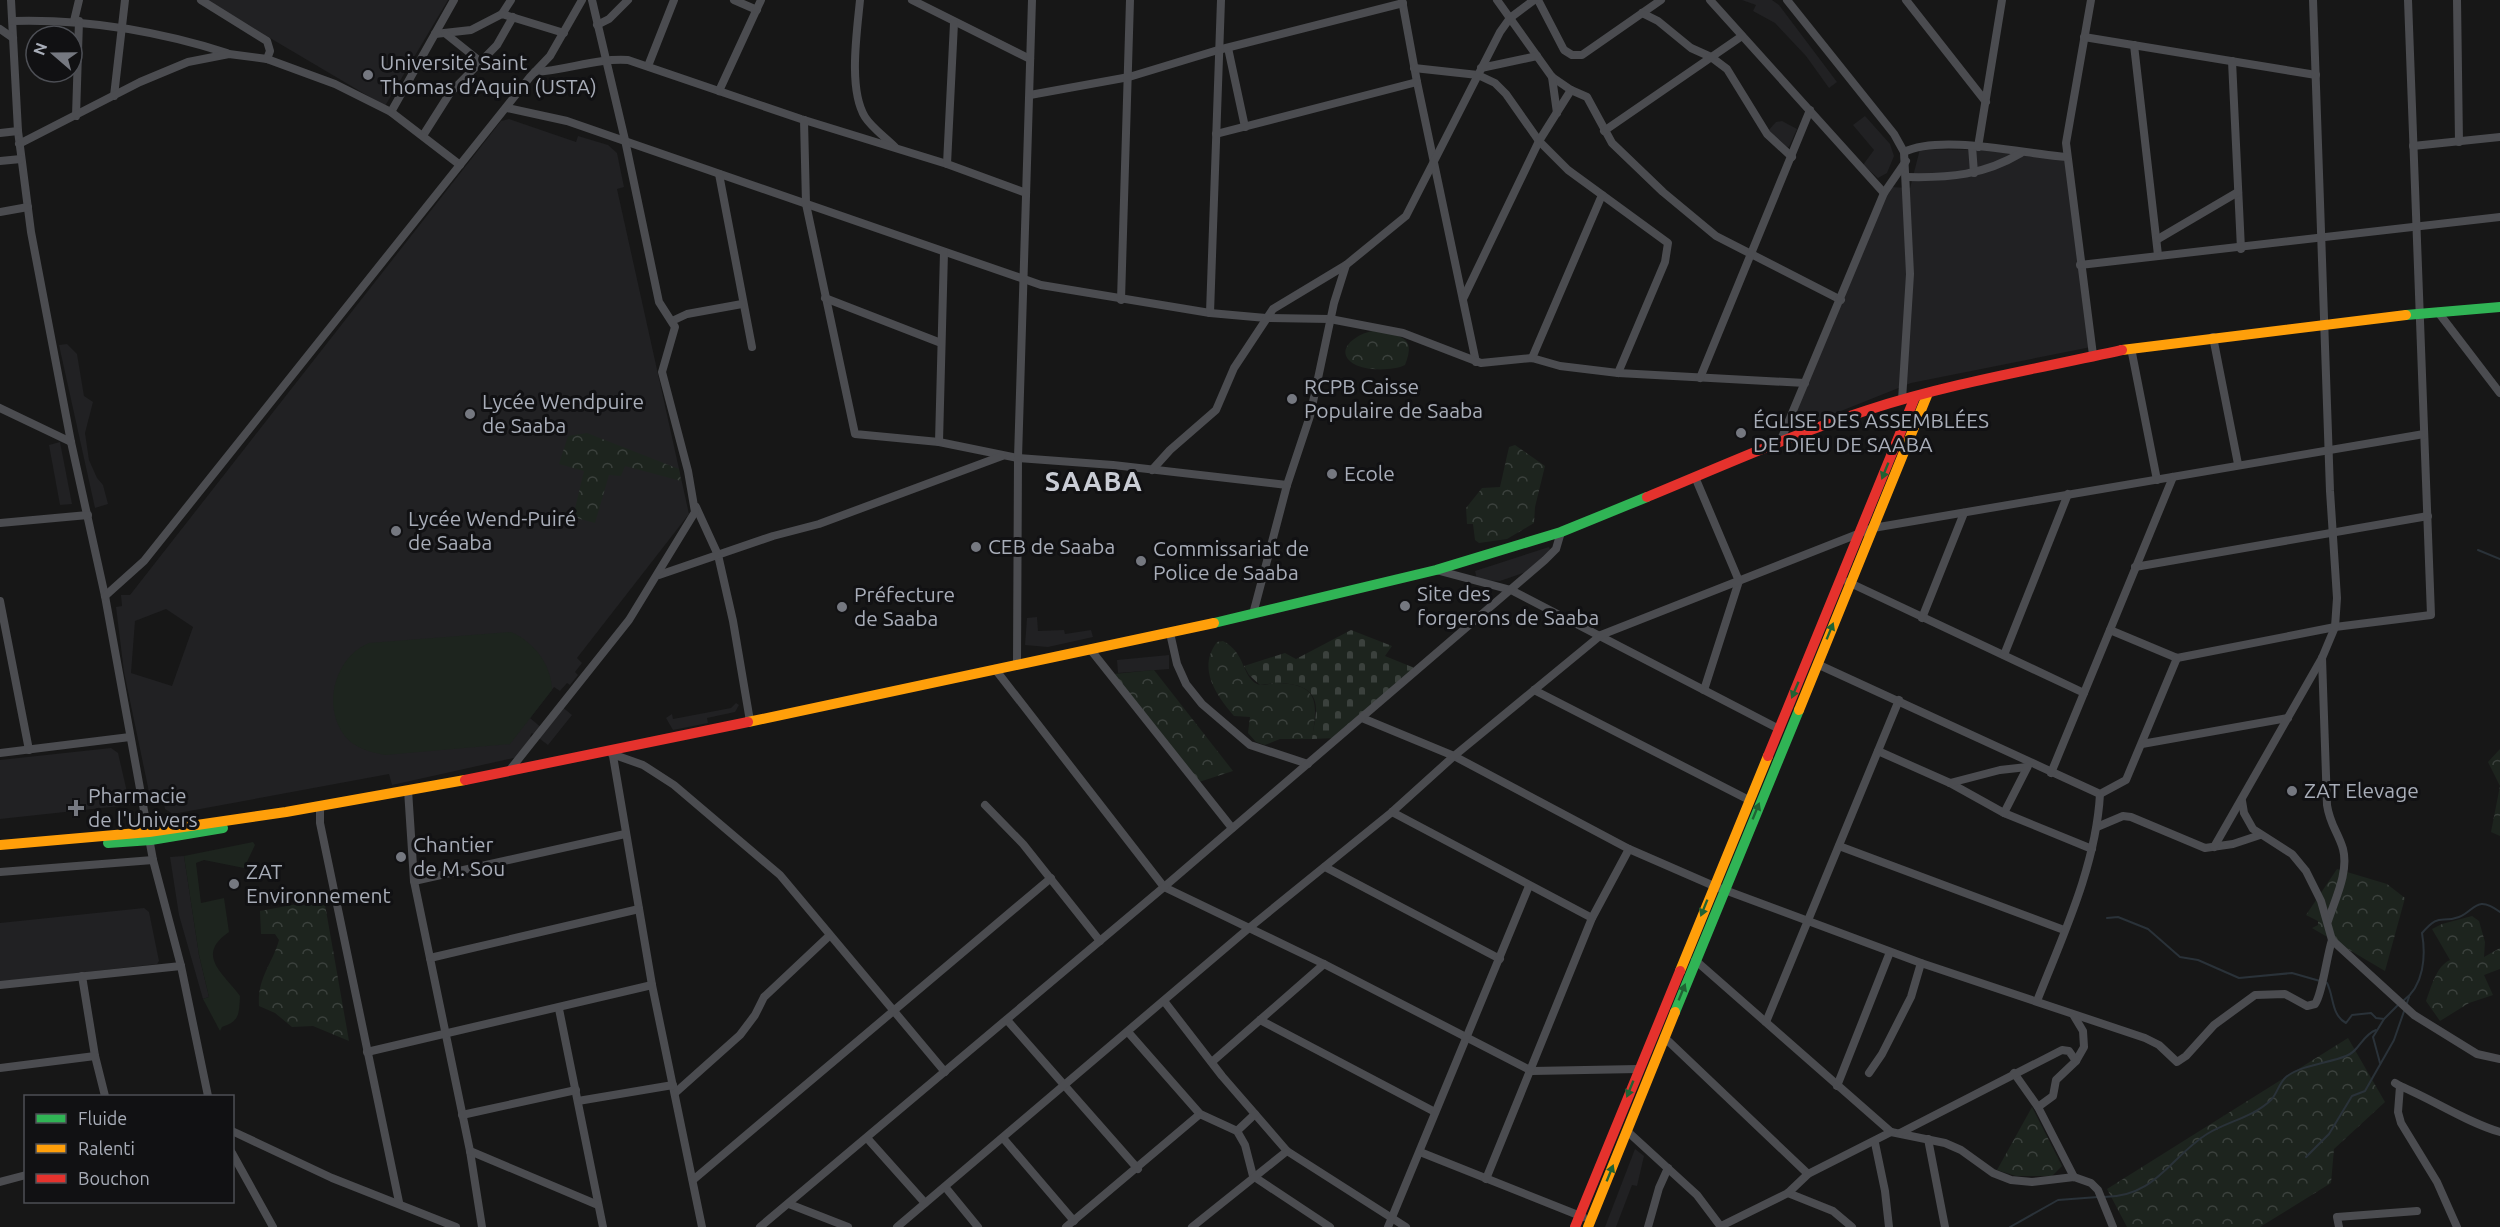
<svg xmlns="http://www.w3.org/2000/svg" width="2500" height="1227" font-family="Ubuntu,sans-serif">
<defs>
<pattern id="forest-crowns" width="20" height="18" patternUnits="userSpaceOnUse" patternTransform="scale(1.5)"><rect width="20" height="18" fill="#1d241e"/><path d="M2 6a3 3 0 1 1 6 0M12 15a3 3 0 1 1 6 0" fill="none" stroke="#3b413d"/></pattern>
<pattern id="cemetery-stones" width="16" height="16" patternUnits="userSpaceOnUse" patternTransform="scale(1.5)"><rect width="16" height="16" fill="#1d241e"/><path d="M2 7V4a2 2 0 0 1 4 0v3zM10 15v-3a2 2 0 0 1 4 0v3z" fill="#3b413d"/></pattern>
</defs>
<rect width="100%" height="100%" fill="#171717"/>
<g fill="#212123" fill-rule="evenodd">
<path d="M206,0H448L385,106Z"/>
<path d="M1742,0H1772L1779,5L1837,82L1829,88L1806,56L1775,23L1753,11L1756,5Z"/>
<path d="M1865,116L1890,144L1894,156L1887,173L1878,178L1863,165L1874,150L1853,125Z"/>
<path d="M509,119L576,142L578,136L608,145L617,153L624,187L617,189L689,514L577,658L582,663L575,672L578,675L570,685L567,683L560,691L554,687L530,718L543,729L561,706L572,715L548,745L532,733L530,736L532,738L518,757L392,785L389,774L173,814L165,809L161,790L149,792L124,672L116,607L122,606L121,595H130L501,121ZM166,609L193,627L172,686L131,673L135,621Z"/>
<path d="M1782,121L1797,129L1789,147L1783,146L1767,132L1776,122Z"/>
<path d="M1920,149L1978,150L2065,158L2091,347L1911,383L1796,429L1790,420L1890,187L1910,188Z"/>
<path d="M67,344L77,354L84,396L93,402L85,433L89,460L97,478L103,485L108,504L95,508L59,345Z"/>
<path d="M60,442L72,504L60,505L49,445Z"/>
<path d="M1549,547L1551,552L1526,572L1500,581L1477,580L1475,571Z"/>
<path d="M1037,617L1038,631L1064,630L1065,634L1091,630L1093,637L1048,647L1025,645L1027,618Z"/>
<path d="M1169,655V669L1118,673L1117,660Z"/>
<path d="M736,703L739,705L735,712L707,718L708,723L673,730L666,718L672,714L673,719L731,708Z"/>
<path d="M111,748L118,753L130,805L0,819V760Z"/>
<path d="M184,856L199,955L209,997L203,999L179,915L170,857Z"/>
<path d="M144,908L149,912L159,961L157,964L0,982V923Z"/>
<path d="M1635,1149L1644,1156L1637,1186L1632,1185L1616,1227H1605Z"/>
</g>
<g fill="#1d241e">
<path d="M511,632C534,642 551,664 552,690L510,744L385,755C369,752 354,748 344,735C322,705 335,657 369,643Z"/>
<path d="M253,842L255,845L244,868L204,860L196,863L201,903L224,898L229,932C195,955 223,973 240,996C239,1014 240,1021 222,1027L220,1031L203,999L209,997L199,955L184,856Z"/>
</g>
<g fill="url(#forest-crowns)">
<path d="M1373,331C1397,336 1418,334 1405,365C1393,371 1365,371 1354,364C1332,350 1358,333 1373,331Z"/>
<path d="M587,433L679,469L681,481L625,466L621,476L609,475L595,523L573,517L584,471L559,464L568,436Z"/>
<path d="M1515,445L1545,466L1535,507L1534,523L1507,539L1479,543L1475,540L1473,524H1467L1466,508L1482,488L1500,487L1509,447Z"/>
<path d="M1223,641C1246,653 1241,675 1257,684C1263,687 1269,683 1276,683C1319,684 1318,701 1312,739H1280L1265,745L1256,742L1248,733L1250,717L1234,716C1216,695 1197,668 1217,642Z"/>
<path d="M1154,670L1233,771L1199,782L1114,674Z"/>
<path d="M2500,749V836L2491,832L2500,786L2488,762Z"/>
<path d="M2337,869L2387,884L2405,898L2385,971L2312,928L2318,925V921L2306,915Z"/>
<path d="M324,899L349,1041L313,1026L292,1027L275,1013L259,1006C257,978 272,965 279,940L275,934H261L260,911Z"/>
<path d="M2472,916L2479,921L2485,942L2484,957L2500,948V969L2484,975L2493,995L2469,1003L2440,1021L2426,1001C2431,988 2436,966 2450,960L2432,929L2442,924Z"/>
<path d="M2348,1038L2385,1102L2334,1149L2331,1183L2260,1227H2127L2107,1189Z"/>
<path d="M2032,1107L2062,1166L2052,1176H2016L1997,1170Z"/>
</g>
<path fill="url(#cemetery-stones)" d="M1351,630L1392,646L1385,656L1417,669L1336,738L1312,739C1313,729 1316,719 1316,710C1317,681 1281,681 1260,685L1249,675L1244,666L1285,653L1296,659Z"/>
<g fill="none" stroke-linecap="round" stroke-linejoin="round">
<g stroke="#2a3239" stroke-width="2">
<path d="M2478,550L2500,559"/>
<path d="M2107,918L2118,917L2148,929L2180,957L2198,960L2239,978L2292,973L2327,983C2334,996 2331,1015 2346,1023L2352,1015L2371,1013L2376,1018L2384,1019"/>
<path d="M2403,1001C2424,986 2426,956 2422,933C2440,912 2440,924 2459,917C2475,911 2476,894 2500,912"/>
<path d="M2380,1063L2373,1037L2384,1019L2399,1004"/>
<path d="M2306,1157L2329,1134L2352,1096L2365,1091L2394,1040L2409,997"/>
<path d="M2104,1197C2156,1197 2170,1157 2207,1134C2228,1121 2252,1118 2271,1100C2277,1094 2279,1083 2286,1077C2301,1065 2329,1063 2346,1056C2359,1052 2362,1035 2376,1030"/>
<path d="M2010,1227L2058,1200L2098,1197"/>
</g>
<g stroke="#4b4c50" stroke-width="8">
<path d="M11,0L18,131L31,232L71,442L105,596L153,860L181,966L208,1096"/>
<path d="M201,0L267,41L270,51L267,59"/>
<path d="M734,0L757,10"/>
<path d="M860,0C857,32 848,89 865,117C872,128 885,137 895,147"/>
<path d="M912,0L1030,59"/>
<path d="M1402,0L1417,82L1476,362"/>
<path d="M1497,0L1552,77L1571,90L1587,97L1612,143L1663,192L1716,236L1841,300"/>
<path d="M1538,0L1564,50L1572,55H1582L1661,0"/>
<path d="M1710,0L1884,193"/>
<path d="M1787,0L1894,134L1904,152L1910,274L1902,400"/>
<path d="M1906,0L1986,102"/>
<path d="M2091,0L2066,143L2093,355"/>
<path d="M2457,0L2459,142"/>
<path d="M1642,13L1658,21L1691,48L1711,57L1727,69L1767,134L1792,157"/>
<path d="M502,14L511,0"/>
<path d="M13,21C86,19 158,31 227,53"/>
<path d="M74,21L79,0"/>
<path d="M597,25L609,19L628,0"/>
<path d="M0,29L13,38"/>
<path d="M435,34L471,30L502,14L564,33"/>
<path d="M446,34L481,62"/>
<path d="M2084,37L2316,75"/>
<path d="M2134,45L2158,255"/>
<path d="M1228,48L1245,127"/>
<path d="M2232,61L2241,249"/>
<path d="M648,66L674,0"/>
<path d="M1414,68L1478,75L1495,83L1506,94L1539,141L1568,170L1668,243L1665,262L1618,373"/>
<path d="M1481,68L1537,56"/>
<path d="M535,72C568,70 596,58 628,60L801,119L947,164L1026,193"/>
<path d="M1552,77L1557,113"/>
<path d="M719,91L761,0"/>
<path d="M1030,95L1129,77L1218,50L1403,3"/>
<path d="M114,96L125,0"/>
<path d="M507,108L567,121L1041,285L1210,313L1266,318L1330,319L1403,333L1481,363L1532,358L1560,366L1618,373L1805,383"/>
<path d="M391,112L454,0"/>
<path d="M76,116L79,21"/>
<path d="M804,120L806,204L855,434L939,442L1018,458L1113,465L1287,485"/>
<path d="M1604,131L1742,36"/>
<path d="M0,133L18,131"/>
<path d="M424,134L450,93L497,45L513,17"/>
<path d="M1216,134L1417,82"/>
<path d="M19,144L140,82L188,62L229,54L267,59L335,84L391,112L460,165"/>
<path d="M1972,146L1974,173"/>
<path d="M2413,146L2500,137"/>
<path d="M1978,147L2002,0"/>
<path d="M1904,152C1942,134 2024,154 2067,157"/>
<path d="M0,161L21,159"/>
<path d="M947,164L954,23"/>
<path d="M719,174L752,347"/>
<path d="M1907,177C1950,178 1984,175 2021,153"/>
<path d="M0,212L28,207"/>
<path d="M2158,239L2238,192"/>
<path d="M2080,265L2500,217"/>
<path d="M825,298L941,343"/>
<path d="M1463,299L1539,141L1571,90"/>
<path d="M1121,300L1130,0"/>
<path d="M2438,312L2500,393"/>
<path d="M1210,313L1221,0"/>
<path d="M672,321L687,314L742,304"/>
<path d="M2213,337L2238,464"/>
<path d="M2131,348L2157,480"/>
<path d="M1532,358L1602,195"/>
<path d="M1700,378L1810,110"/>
<path d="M0,408L71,442"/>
<path d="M939,442L944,252"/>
<path d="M1780,442L1884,193L1906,161"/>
<path d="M1152,470L1170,450L1216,410L1234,368L1273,309L1346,265"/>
<path d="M1695,477L1739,581L1704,690"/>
<path d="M696,507L718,555L733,621L750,721"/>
<path d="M0,523L88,515"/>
<path d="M2135,567L2428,516"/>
<path d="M1436,570L1511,590L1779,729"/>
<path d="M659,575L773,536L819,524L1002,456"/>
<path d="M1848,582L2084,693"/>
<path d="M105,596L144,561L530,77L550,56L582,0"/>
<path d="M0,601L29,750"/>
<path d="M1253,614L1287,485L1310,416L1334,303L1346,265L1406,216L1500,32L1510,18L1534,0"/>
<path d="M1922,618L1964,513"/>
<path d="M2110,630L2177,658L2335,627L2431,615L2408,0"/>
<path d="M1170,633L1177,664L1186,684L1202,704L1250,745L1308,764"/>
<path d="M1090,649L1232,828"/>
<path d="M2004,655L2068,494"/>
<path d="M2322,658L2327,805C2330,825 2338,832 2343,849C2349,872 2335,899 2328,921"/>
<path d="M1017,664L1018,458L1032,0"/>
<path d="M1817,664L2100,794L2126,780L2177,658"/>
<path d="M995,669L1164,887L1324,964L1532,1071L1638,1069"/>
<path d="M1534,690L1749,800"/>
<path d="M1362,718L1454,756L1629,849L1714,886L1921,963L2145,1038L2159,1045L2177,1062L2186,1056L2214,1025L2255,995L2285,994L2307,1006L2315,1004C2322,995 2327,955 2332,940"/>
<path d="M2142,744L2288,718"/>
<path d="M612,750L652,985L702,1227"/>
<path d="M1878,751L1950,783L2004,813L2092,849"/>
<path d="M0,753L130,737"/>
<path d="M612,754L643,765L674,785L780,875L945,1072"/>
<path d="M509,771L629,620L695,512L688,471L662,372L675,327L659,302L625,140L592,0"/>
<path d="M2051,773L2173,477"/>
<path d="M1950,783L2000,770L2027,767"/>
<path d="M408,790L414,881L470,1151L482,1227"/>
<path d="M2242,801L2244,813L2253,829L2292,854L2306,871L2321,901L2332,940L2414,1015L2477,1054L2500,1059"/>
<path d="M985,805L1023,844L1100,941"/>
<path d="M320,811V823L399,1202"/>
<path d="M1392,812L1592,918"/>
<path d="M2004,813L2028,766"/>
<path d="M2097,827L2123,816L2131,817L2205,848L2233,844L2260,835"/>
<path d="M1839,846L2064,930"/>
<path d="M2214,847L2322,658L2335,627L2337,598L2330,491L2313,0"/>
<path d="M1325,867L1500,959"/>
<path d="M0,872L153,860"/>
<path d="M414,881L625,834"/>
<path d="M430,958L639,909"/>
<path d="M1695,960L1891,1132L1945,1143L1961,1150L1993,1173L2011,1180L2032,1182L2074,1177L2091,1183L2098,1190L2113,1227"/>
<path d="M82,976L95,1056L105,1096"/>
<path d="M0,985L181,966"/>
<path d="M1164,1001L1222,1076L1287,1151L1406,1227"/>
<path d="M2037,1001C2063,935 2096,866 2100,794"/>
<path d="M559,1009L603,1227"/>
<path d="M1007,1020L1138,1169"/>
<path d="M1260,1020L1435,1112"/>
<path d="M1766,1022L1899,700"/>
<path d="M1128,1032L1200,1114L1237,1131L1245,1145L1253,1176L1330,1227"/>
<path d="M1664,1037L1808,1174"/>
<path d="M367,1052L652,985"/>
<path d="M1213,1061L1324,964"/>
<path d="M0,1068L95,1056"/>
<path d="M1869,1073L1882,1054L1911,997L1921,963"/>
<path d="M2014,1073L2038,1107L2074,1177"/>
<path d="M2395,1083L2400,1086L2398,1112L2401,1123L2437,1182L2457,1227"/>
<path d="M1837,1086L1890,952"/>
<path d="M2400,1086C2434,1100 2466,1122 2500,1132"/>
<path d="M675,1093L740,1035L755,1015L764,997L829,936"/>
<path d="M578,1101L673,1085"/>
<path d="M2038,1107L2053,1096L2056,1080L2076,1061L2084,1047L2083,1031L2074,1016"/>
<path d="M462,1115L576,1090"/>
<path d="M232,1131L332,1178L456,1227"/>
<path d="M1237,1131L1255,1114"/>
<path d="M1627,1131L1697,1195L1721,1227"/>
<path d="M1900,1133L2062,1050L2069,1051L2076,1061"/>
<path d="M867,1138L925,1203"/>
<path d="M1003,1138L1074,1221"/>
<path d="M1928,1139L1945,1227"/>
<path d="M1875,1143L1885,1191L1889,1227"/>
<path d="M470,1151L598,1205"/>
<path d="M1420,1152L1583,1217"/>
<path d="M232,1153L273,1227"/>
<path d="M1486,1179L1592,918L1629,849"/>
<path d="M693,1180L1051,878"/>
<path d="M0,1182L26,1175"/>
<path d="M946,1188L978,1227"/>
<path d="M1788,1193L1833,1211L1852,1227"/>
<path d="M789,1204L848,1227"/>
<path d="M1721,1226L1788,1193L1808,1174L1891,1132"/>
<path d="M760,1227L1164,887L1545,560L1556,549L1561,532"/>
<path d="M897,1227L1249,928L1392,812L1454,756L1601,635L1873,528L2424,434"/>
<path d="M1066,1227L1200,1114"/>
<path d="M1192,1227L1287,1151"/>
<path d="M1388,1227L1529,886"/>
<path d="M1648,1227L1659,1188L1668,1168"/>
<path d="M2339,1227L2337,1217L2417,1211"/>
</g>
<g stroke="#30b455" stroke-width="10">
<path d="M2406,315L2500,307"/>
<path d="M1214,623L1436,570L1561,532L1647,497"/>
<path d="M108,843L151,840L223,828"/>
<path d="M1675,1012L1799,710"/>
</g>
<g stroke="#ff9f0a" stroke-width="10">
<path d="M2122,350L2406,315"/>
<path d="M1799,710L1928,393"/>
<path d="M748,722L1214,623"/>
<path d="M0,845L149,832L286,812L465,780"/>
<path d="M1680,971L1768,756"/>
<path d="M1588,1227L1675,1012"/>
</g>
<g stroke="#e5322d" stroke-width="10">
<path d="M1647,497C1720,467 1793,434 1868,410C1951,383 2037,369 2122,350"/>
<path d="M1768,756L1915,397"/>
<path d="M465,780L748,722"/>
<path d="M1575,1227L1680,971"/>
</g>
</g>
<defs><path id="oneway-solid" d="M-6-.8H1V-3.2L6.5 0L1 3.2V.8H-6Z" transform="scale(1.5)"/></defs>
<g fill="#206234">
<use href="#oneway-solid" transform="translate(1885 471) rotate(112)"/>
<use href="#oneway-solid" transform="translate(1830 631) rotate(-68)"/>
<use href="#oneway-solid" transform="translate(1795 690) rotate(113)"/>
<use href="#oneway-solid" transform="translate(1756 811) rotate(-68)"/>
<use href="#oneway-solid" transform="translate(1704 908) rotate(112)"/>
<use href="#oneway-solid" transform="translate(1682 992) rotate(-68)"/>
<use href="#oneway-solid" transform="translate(1630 1089) rotate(112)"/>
<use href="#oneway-solid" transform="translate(1610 1173) rotate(-68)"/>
</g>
<g fill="#757880" stroke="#111113" stroke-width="2">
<circle cx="368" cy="75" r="6"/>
<circle cx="1292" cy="399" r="6"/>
<circle cx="470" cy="414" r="6"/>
<circle cx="1741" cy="433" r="6"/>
<circle cx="1332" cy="474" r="6"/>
<circle cx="396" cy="531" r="6"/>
<circle cx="976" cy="547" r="6"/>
<circle cx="1141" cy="561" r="6"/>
<circle cx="1405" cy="606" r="6"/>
<circle cx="842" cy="607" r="6"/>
<circle cx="2292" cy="791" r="6"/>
<path d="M73 799h6v6h6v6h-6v6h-6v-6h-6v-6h6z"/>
<circle cx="401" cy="857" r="6"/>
<circle cx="234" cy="884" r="6"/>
</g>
<g text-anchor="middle" stroke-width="6" stroke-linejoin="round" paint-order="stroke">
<g font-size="21" fill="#a8adb8" stroke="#111113" text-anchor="start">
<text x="380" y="70">Université Saint<tspan x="380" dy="24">Thomas d’Aquin (USTA)</tspan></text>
<text x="1304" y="394">RCPB Caisse<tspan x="1304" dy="24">Populaire de Saaba</tspan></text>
<text x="482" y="409">Lycée Wendpuire<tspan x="482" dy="24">de Saaba</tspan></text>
<text x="1753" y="428">ÉGLISE DES ASSEMBLÉES<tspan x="1753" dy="24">DE DIEU DE SAABA</tspan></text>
<text x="1344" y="481">Ecole</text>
<text x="408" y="526">Lycée Wend-Puiré<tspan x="408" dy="24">de Saaba</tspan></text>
<text x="988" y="554">CEB de Saaba</text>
<text x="1153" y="556">Commissariat de<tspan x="1153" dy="24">Police de Saaba</tspan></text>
<text x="1417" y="601">Site des<tspan x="1417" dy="24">forgerons de Saaba</tspan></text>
<text x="854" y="602">Préfecture<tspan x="854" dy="24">de Saaba</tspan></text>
<text x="2304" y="798">ZAT Elevage</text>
<text x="88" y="803">Pharmacie<tspan x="88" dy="24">de l'Univers</tspan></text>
<text x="413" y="852">Chantier<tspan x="413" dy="24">de M. Sou</tspan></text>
<text x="246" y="879">ZAT<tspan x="246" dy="24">Environnement</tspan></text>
</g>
<g font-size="27" font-weight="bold" letter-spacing="1.5" fill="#c9ccd4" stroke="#111113">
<text x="1094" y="491">SAABA</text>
</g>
</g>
<rect x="24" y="1095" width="210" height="108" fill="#111113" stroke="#4d4f55" stroke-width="1.5"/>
<rect x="36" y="1114" width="30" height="9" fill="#30b455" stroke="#4d4f55" stroke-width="1.5"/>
<text x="78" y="1125" font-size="18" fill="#a8adb8">Fluide</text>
<rect x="36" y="1144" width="30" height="9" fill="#ff9f0a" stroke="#4d4f55" stroke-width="1.5"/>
<text x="78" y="1155" font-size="18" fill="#a8adb8">Ralenti</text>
<rect x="36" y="1174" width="30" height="9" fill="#e5322d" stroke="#4d4f55" stroke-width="1.5"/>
<text x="78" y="1185" font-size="18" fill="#a8adb8">Bouchon</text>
<g transform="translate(54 54) rotate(290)"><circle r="28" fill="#111113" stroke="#4d4f55" stroke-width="1.5"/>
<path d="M0-4.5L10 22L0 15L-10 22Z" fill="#757880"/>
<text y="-9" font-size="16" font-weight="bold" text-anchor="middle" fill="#a8adb8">N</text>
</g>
</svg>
